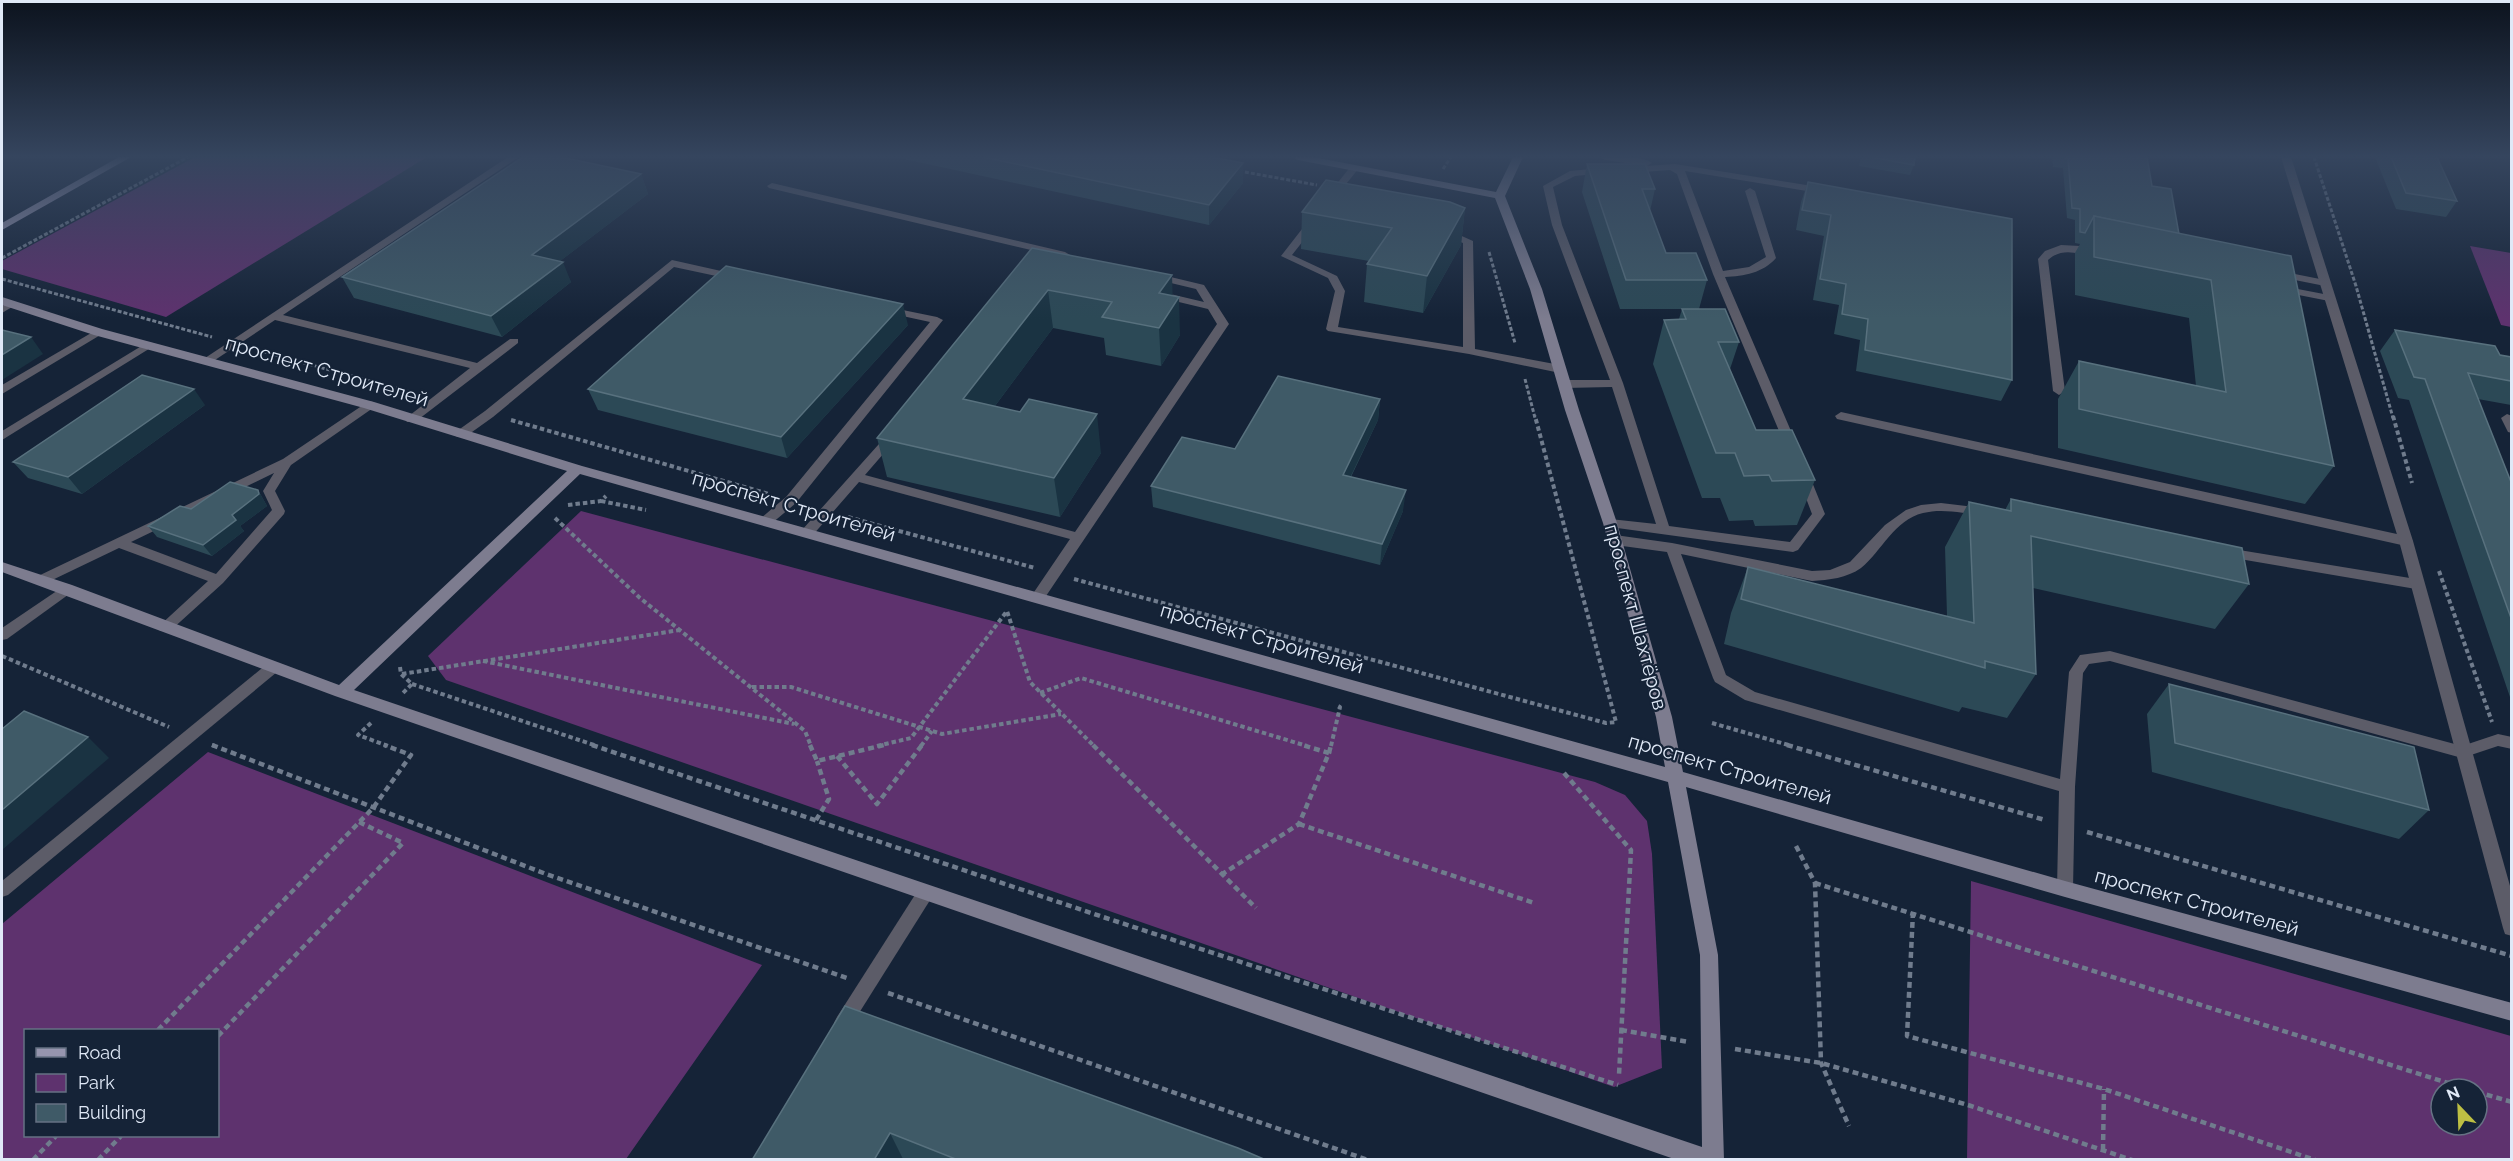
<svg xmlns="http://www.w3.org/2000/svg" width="2513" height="1161" font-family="Raleway,sans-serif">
<rect width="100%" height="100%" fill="#152337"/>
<g fill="#5e326e" fill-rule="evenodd">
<path d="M195,157H427L166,317L2,269V261Z"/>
<path d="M2470,246L2511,253V327L2501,325Z"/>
<path d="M581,511L1595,782L1625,795L1647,821L1652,854L1662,1068L1614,1087L446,680L428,656Z"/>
<path d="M208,752L762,965L626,1159H2V924ZM218,1030V1136H26V1030Z"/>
<path d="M1971,881L2511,1036V1159H1967ZM2441,1089H2477V1125H2441Z"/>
</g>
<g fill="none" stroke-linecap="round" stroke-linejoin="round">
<g stroke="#707c8d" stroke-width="3" stroke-dasharray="4 2" stroke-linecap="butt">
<path d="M2314,157L2356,286L2393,418"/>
<path d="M1443,169L1451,157"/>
<path d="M1239,171L1317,185"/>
<path d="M1489,252L1515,343"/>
<path d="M2,258L188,157"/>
<path d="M2,279L212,337"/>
<path d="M257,350L414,393"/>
<path d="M1525,379L1535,418"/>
</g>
<g stroke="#707c8d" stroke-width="4" stroke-dasharray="4.5 3" stroke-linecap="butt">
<path d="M2393,416L2412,483"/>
<path d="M511,420L769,494"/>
<path d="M601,501L646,510"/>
<path d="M568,505L601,501L606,496"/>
<path d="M848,517L1035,568"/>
<path d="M555,518L640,598L805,731L811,746"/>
<path d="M2439,571L2492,722"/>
<path d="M1074,579L1606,723L1616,722L1535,416"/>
<path d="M2,656L169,727"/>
<path d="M483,661L794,724"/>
<path d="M400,667L401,674L412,684L403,693"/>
<path d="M402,674L680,630"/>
<path d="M412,684L597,746"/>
<path d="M752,687H791L942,734L1061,714"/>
<path d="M1040,693L1081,678L1307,746"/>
<path d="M371,723L358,735L388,746"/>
<path d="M1712,723L1792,746"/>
<path d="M212,745L215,746"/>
<path d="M877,746L911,738L1007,611L1030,682L1094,746"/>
<path d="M921,746L932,731"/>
<path d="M1331,746L1340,707L1338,706"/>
</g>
<g stroke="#707c8d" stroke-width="4.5" stroke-dasharray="6 4" stroke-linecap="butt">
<path d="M212,745L546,874L847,978"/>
<path d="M592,745L1106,918L1618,1085"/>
<path d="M810,745L817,761L884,745"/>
<path d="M1093,745L1256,908"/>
<path d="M1787,745L2045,820"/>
<path d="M1329,753L1331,745"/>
<path d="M837,756L877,804L922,745"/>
<path d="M1564,773L1631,850L1619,1075"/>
<path d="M816,820L829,799L817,761"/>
<path d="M1299,824L1534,903"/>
<path d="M2087,832L2512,956"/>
<path d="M1796,846L1815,883L1821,1063L1849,1126"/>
<path d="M1221,875L1299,824L1329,753L1302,745"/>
<path d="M1815,883L2467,1089"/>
<path d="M1913,912L1907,1036L2104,1089L2315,1160"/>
<path d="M888,993L1368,1160"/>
<path d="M158,1030L373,808L411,755L384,745"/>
<path d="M1621,1030L1689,1042"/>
<path d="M218,1036L403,843L359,822"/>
<path d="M1735,1049L1821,1063L1968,1105L2132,1160"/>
<path d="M2477,1092L2512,1102"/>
<path d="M2103,1150L2104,1089"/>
<path d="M33,1160L56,1136"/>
<path d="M98,1160L121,1136"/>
</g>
<g fill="#5c5c68" fill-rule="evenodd">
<path d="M508,157H519L283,315L477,363L510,339H518V343L415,422H407L405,419L470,368L275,320L212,362H204L202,360Z"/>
<path d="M1600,157C1615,156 1639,155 1652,163L1647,166L1605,160Z"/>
<path d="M1675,164L1825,188L1830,191L1825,194L1685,171L1723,271L1749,267L1766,257L1745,191L1750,188L1755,191L1776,258C1763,273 1744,276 1725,277L1797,445L1795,448L1791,449L1785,445L1713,274L1677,174L1670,170L1630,173L1625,170L1630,167Z"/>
<path d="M1351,166L1359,168L1334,199H1328V195Z"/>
<path d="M1601,168L1604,169V173L1575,176L1553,187L1562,225L1623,383L1669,526L1790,542L1812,514L1798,477L1804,473L1810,477L1825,514L1798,550L1793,552L1610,527L1604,523L1610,519L1656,524L1612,387L1564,388L1558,384L1564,380H1610L1552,225L1543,186L1570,171Z"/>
<path d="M772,183L1065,252L1070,255L1065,258L769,188L767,186Z"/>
<path d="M1313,219L1318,222L1292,255L1337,276L1345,291L1338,327L1463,347V243L1442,234L1441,232L1446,229L1473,241L1475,349L1560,365L1566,369L1560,373L1469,354L1328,331L1326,329L1335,291L1328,278L1281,256L1309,220Z"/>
<path d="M2061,245L2080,246L2100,252C2087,262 2068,242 2048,260L2065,391L2059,395L2053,391L2038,259L2045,251Z"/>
<path d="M672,260L739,275L740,277L735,280L674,267L493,417L465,437H457L455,434L457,431L485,411Z"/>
<path d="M2279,271L2325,280L2330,283L2325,286L2275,276L2274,274Z"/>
<path d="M1154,273L1204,285L1229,324L1042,602H1032L1030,598L1070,539L859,482L812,536H802L800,533L802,530L887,435L891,434L897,438L865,475L1075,532L1217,324L1208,309L1158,297L1157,295L1162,292L1204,302L1196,289L1150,278V274Z"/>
<path d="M2282,286L2329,295L2334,298L2329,301L2278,291L2277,289Z"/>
<path d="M12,301L17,304L2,313V306Z"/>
<path d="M888,307L937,317L943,320L796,503L771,524H761L760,521L761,518L786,497L930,322L884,312V308Z"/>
<path d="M98,329L102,330V334L2,394V385Z"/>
<path d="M148,342L152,343V347L2,440V431Z"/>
<path d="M369,401L373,402L375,405L373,408L291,465L275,491L285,511L284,514L223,583L170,631H160L158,627L208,581L119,548L46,583L41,585L34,580L36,577L283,459ZM274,473L263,491L272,510L216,574L131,542Z"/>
<path d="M1841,412L2406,536L2413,541L2406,546L1837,419L1835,416Z"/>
<path d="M2507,414L2512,416V433L2508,432L2501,418Z"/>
<path d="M1941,503L1983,508L1989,512L1983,516C1964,513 1942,508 1923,513C1894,520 1882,551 1861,568C1847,578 1829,580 1812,581L1681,554L1726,675L1755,692L2060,779L2069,672L2080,655L2110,651L2462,746L2498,734L2512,737V749L2498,746L2462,758L2110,661L2089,664L2083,673L2075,787L2073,889L2071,894L2065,896L2059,894L2057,889L2059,791L1745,700L1715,682L1713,678L1667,552L1615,545L1608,540L1615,535L1672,543L1812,571L1830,570L1850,562L1885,525L1906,510L1921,505Z"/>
<path d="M2227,548L2416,579L2423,584L2416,589L2222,556L2220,553Z"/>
<path d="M67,584L72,586L74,589L72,592L7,639L2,640V628Z"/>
<path d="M272,663L277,664L279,668L277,672L8,895L2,897V881L267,664Z"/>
<path d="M926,885L932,887L934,892L932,897L849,1029L843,1031L837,1029L834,1023L837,1017L920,887Z"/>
</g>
<path fill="#5c5c68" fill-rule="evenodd" d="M2281,157H2291L2413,541L2512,893V936L2505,934L2503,928L2399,541Z"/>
<path fill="#7d7c8f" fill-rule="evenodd" d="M1293,157H1313L1496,192L1513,157H1523L1505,196L1542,289L1579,410L1617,523L1672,717L1683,772L2065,881L2512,1003V1021L2065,897L1686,787L1718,955L1724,1160H1677L335,696L2,572V562L72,585L339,685L567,471L364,408L94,335L2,305V297L102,329L374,402L582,466L1665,767L1656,717L1603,523L1565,410L1530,289L1495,198L1298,160ZM580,474L1668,782L1700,955L1702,1147L354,690Z"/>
<path fill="#9695ae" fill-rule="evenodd" d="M119,157H131L2,230V223Z"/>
</g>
<g fill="#2c4956">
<path d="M895,157H1212L1243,163V183L1209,225Z"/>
<path d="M1861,157H1915L1914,165L1910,175L1859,166Z"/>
<path d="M2052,157H2147L2152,186L2179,234L2291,256L2334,466L2305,504L2058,448V399L2079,361L2196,386L2189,318L2075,295V253L2080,244L2075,243V220L2067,218L2063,168L2053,167Z"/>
<path d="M2375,157H2437L2457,201L2446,217L2396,209Z"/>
<path d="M1587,164L1655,189L1650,211L1666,253L1707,280L1699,309H1620L1582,192Z"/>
<path d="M641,174L648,194L560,261L571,282L502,337L354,298L342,277Z"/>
<path d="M1808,182L2012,380L2001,401L1856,371L1860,340L1834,334L1839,305L1813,300L1824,236L1796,230L1801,202Z"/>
<path d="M1465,208L1461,245L1423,313L1364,302L1367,264L1369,261L1301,249L1302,212Z"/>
<path d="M1032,248L1173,296L1180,335L1161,366L1106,355L1104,338L1053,328L995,406L1101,453L1060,517L887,477L877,438Z"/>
<path d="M1682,309L1739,342L1730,369L1756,430L1815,480L1797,525L1755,526L1753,520L1729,521L1720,498H1702L1653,364L1664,320L1679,319Z"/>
<path d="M908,325L787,458L598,410L588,389Z"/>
<path d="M2395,330L2511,357V405L2478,399L2511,482V700L2409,400L2398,398L2380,351Z"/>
<path d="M1380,399L1378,420L1351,477L1403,511L1380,565L1153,507L1151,486L1235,449Z"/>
<path d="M205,405L82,494L28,478L13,462Z"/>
<path d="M258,490L267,506L240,526L244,531L212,556L157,537L148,526L191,509Z"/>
<path d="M2011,499L2249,584L2215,629L2033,588L2036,674L2007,718L1962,707L1959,712L1724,644L1731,613L1748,567L1947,616L1945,547L1969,502L2005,510Z"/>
<path d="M2169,684L2429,810L2399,839L2152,772L2147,714Z"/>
<path d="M845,1006L1266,1160H752Z"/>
</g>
<g fill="#1a3342">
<path d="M1243,163V183L1209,225V205Z"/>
<path d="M641,174L648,194L542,275L532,255Z"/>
<path d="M1465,208L1461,245L1423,313L1427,276Z"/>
<path d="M563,262L571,282L502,337L491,316Z"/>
<path d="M1172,275L1173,305L1179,297L1180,335L1161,366L1159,328V293Z"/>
<path d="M1048,290L1053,328L971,438L963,399Z"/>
<path d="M903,304L908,325L787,458L781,437Z"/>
<path d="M31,337L43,354L2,380V355Z"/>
<path d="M194,389L205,405L82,494L68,477Z"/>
<path d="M1380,399L1378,420L1341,496L1343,475Z"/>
<path d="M1097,414L1101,453L1060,517L1054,478Z"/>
<path d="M258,490L267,506L240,526L244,531L212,556L203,545Z"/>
<path d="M1406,490L1403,511L1380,565L1382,544Z"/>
<path d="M88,737L109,758L2,850V810Z"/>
<path d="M890,1133L903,1159L874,1160Z"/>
</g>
<g fill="#3f5a67" stroke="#58717e" stroke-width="1.5">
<path d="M523,157H561L641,174L532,255L563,262L491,316L342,277Z"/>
<path d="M983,157H1212L1243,163L1209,205Z"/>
<path d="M1870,157H1915L1914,165Z"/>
<path d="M2060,157H2147L2152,186L2171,189L2179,234L2094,216L2085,233L2080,232V209L2072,208L2068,158Z"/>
<path d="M2391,157H2437L2457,201L2406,193Z"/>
<path d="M1587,164H1645L1655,189H1642L1666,253H1696L1707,280H1626Z"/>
<path d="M1326,180L1450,202L1465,208L1427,276L1367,264L1392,228L1302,212Z"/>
<path d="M1808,182L2012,219V380L1865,350L1868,319L1842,314L1846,284L1820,279L1831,215L1802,210Z"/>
<path d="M2094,216L2291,256L2334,466L2079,409V361L2226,392L2211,280L2094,257Z"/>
<path d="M1032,248L1172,275L1159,293L1179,297L1159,328L1102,317L1112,302L1048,290L963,399L1020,412L1029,399L1097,414L1054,478L877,438Z"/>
<path d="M726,266L903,304L781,437L588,389Z"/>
<path d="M1682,309H1725L1739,342H1718L1756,430H1792L1815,480L1772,481L1769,475L1744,476L1735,453H1716L1664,320L1686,319Z"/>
<path d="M2,330L31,337L2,355Z"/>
<path d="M2395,330L2495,346L2500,355L2511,357V381L2468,373L2511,482V618L2425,379L2414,377Z"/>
<path d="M142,375L194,389L68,477L13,462Z"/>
<path d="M1278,376L1380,399L1343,475L1406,490L1382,544L1151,486L1182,437L1235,449Z"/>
<path d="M230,482L258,490L259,494L232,515L236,520L203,545L148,526L180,506L191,509Z"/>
<path d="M2011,499L2242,548L2249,584L2031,536L2036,674L1985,661V668L1741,599L1748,567L1974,623L1969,502L2011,511Z"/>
<path d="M2169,684L2414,747L2429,810L2175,743Z"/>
<path d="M24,711L88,737L2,810V729Z"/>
<path d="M845,1006L1238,1148L1266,1160H958L890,1133L874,1160H752Z"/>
</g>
<linearGradient id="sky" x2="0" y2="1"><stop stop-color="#0c131e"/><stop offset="0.49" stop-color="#35455e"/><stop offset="1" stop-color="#35455e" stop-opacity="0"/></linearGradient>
<rect width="2513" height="319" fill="url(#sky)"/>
<g text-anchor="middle" stroke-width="4.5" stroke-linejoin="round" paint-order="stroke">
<g font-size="20" fill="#e0e9f7" stroke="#152337">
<text transform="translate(327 371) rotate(16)" y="7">проспект Строителей</text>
<text transform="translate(794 506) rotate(16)" y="7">проспект Строителей</text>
<text transform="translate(1636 617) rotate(75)" y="7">проспект Шахтёров</text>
<text transform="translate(1262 638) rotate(16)" y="7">проспект Строителей</text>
<text transform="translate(1730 769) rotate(16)" y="7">проспект Строителей</text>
<text transform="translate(2197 902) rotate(15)" y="7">проспект Строителей</text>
</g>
</g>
<rect width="2513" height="1161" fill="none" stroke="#e0e9f7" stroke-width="6"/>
<rect x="24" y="1029" width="195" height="108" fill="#152337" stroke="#667284" stroke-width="1.5"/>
<rect x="36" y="1048" width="30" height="9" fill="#9695ae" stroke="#667284" stroke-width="1.5"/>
<text x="78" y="1059" font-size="18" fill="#e0e9f7">Road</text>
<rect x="36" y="1074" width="30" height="18" fill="#5e326e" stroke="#667284" stroke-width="1.5"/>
<text x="78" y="1089" font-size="18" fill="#e0e9f7">Park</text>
<rect x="36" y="1104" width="30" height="18" fill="#3f5a67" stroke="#667284" stroke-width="1.5"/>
<text x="78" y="1119" font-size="18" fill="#e0e9f7">Building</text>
<g transform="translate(2459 1107) rotate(337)"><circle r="28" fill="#152337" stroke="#667284" stroke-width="1.5"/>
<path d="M0-4.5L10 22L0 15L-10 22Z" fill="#bdbf43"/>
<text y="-9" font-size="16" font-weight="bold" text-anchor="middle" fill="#e0e9f7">N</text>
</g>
</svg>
